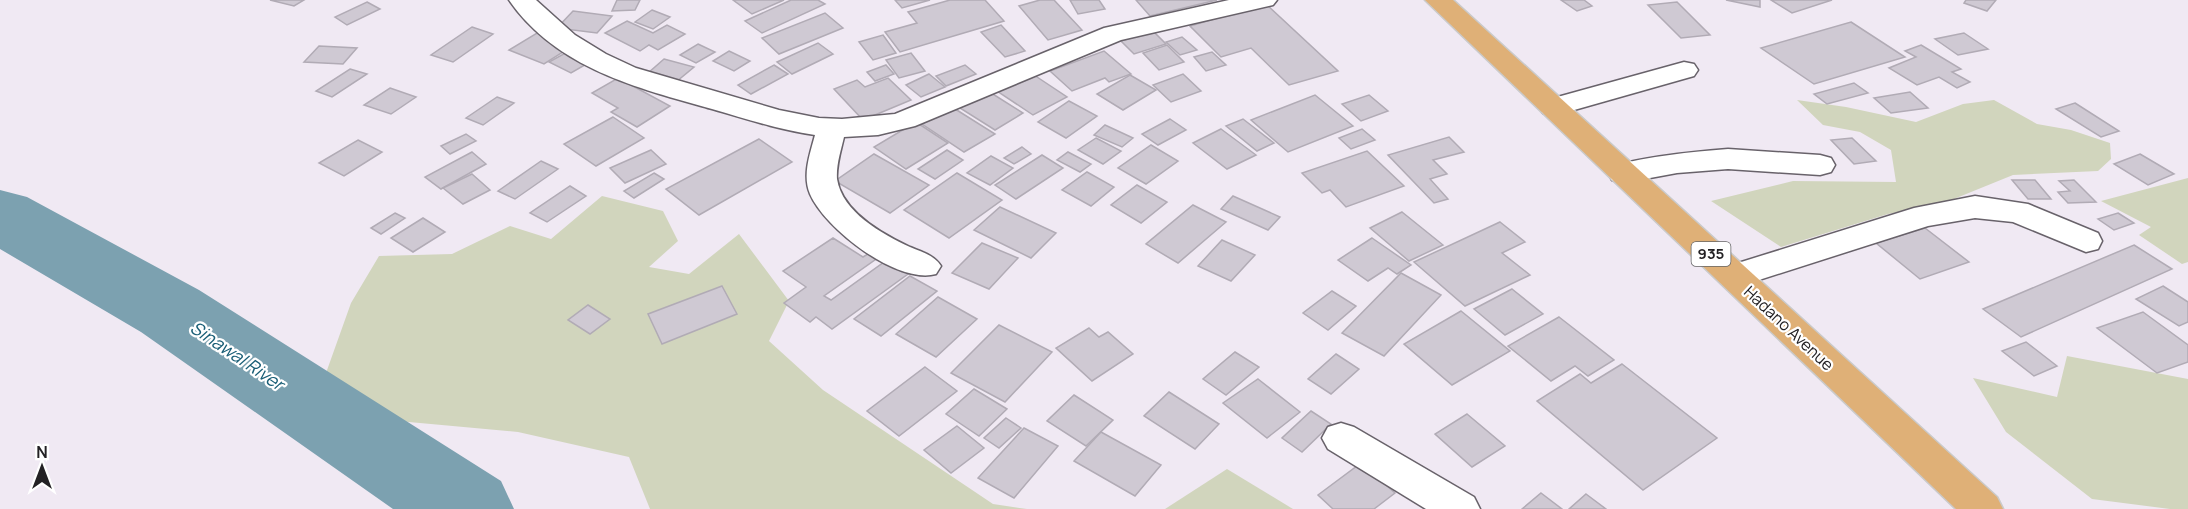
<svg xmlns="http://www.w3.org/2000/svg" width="2188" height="509" font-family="Manrope,sans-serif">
<rect width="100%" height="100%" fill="#f0e9f3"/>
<g fill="#d1d5bd">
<path d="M1797,100L1846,107L1916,122L1963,104L1994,100L2037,124L2071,130L2110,143L2111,159L2098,171L2013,175L1944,203L1888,214L1781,247L1711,201L1793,181L1896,182L1891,150L1860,132L1823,125Z"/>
<path d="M2188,178V262L2182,264L2139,235L2151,227L2101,201Z"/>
<path d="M602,196L663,211L678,241L649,267L689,274L739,234L789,301L769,341L823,390L993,504L1027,509H650L629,457L518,432L398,421L326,373L351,303L379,256L452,254L510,226L551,239Z"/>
<path d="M2067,356L2188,379V509H2170L2092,499L2006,432L1973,378L2057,397Z"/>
<path d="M1227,469L1293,509H1165Z"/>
</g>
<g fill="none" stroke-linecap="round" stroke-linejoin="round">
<path fill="#7ca1b0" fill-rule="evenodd" d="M0,190L27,197L199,290L501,481L514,509H393L141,332L0,249Z"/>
</g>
<g fill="#cfc9d3" stroke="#b1abb5" stroke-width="1.5">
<path d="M270,0H304L294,6Z"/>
<path d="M617,0H640L635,10L612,11Z"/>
<path d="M733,0H784L752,14Z"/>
<path d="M791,0H818L825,4L762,33L745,21Z"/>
<path d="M895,0H930L902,8Z"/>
<path d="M950,0H985L1004,21L900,52L885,32L917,23L908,12Z"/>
<path d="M1040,0H1054L1082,30L1048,40L1019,6Z"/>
<path d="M1070,0H1099L1105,9L1078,14Z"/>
<path d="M1136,0H1217L1150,16Z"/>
<path d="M1561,0H1584L1592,6L1577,11Z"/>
<path d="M1726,0H1760V7Z"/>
<path d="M1771,0H1832L1792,13Z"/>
<path d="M1966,0H1996L1987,11L1964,3Z"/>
<path d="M367,2L380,9L347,25L335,17Z"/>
<path d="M1677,2L1710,35L1681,38L1648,5Z"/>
<path d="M1266,4L1338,71L1289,85L1251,48L1221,57L1190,26Z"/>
<path d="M652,10L670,17L653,29L635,22Z"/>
<path d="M573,11L612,16L597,33L557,28Z"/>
<path d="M825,13L843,28L779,54L762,38Z"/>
<path d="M627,21L653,33L667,25L685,34L658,50L649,45L640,51L605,33Z"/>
<path d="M1851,22L1905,57L1814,84L1761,48Z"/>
<path d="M1001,25L1025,51L1005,57L981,32Z"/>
<path d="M472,27L493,34L453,62L431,55Z"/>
<path d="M1153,31L1166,44L1134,54L1121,41Z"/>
<path d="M537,33L571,47L544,64L509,50Z"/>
<path d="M1964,33L1988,49L1958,55L1935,39Z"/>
<path d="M883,35L896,53L873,60L859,42Z"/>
<path d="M1182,37L1197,50L1180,55L1166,42Z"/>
<path d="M818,43L833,54L792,74L777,62Z"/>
<path d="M698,44L715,52L696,63L680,55Z"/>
<path d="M1167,45L1184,62L1159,70L1143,53Z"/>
<path d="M1921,45L1961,69L1952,72L1970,82L1957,88L1939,77L1917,85L1889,68L1916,57L1905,51Z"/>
<path d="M319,46L357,48L343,64L304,62Z"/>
<path d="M569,51L590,62L571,73L549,62Z"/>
<path d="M729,51L750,61L734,71L713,61Z"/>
<path d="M1104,51L1131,74L1109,82L1105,78L1072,91L1050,71Z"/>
<path d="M1212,52L1226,65L1206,71L1194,57Z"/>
<path d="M911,53L925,71L899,78L886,60Z"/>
<path d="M664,59L694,67L676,82L647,74Z"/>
<path d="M774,65L788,74L751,94L738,85Z"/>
<path d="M886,65L894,74L875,81L867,72Z"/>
<path d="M965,65L976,74L946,86L936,76Z"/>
<path d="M350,69L367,74L332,97L316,91Z"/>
<path d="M1031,73L1067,97L1033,115L997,91Z"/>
<path d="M929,74L945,87L921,97L906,85Z"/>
<path d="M1183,74L1201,91L1171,102L1153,85Z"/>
<path d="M1130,75L1156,90L1123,110L1097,94Z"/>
<path d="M618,78L670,106L637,127L611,112L618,108L592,93Z"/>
<path d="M888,78L911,100L863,120L834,89L857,80L865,87Z"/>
<path d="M1854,83L1868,93L1827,104L1814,94Z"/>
<path d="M390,88L416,97L391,114L364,105Z"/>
<path d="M988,91L1023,113L995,130L960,108Z"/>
<path d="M1910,92L1928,108L1891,113L1874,98Z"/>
<path d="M1315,95L1353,126L1288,152L1251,120Z"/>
<path d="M1369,95L1388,111L1361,121L1342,104Z"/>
<path d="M497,97L514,103L483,125L466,118Z"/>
<path d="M1069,101L1097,116L1066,138L1038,122Z"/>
<path d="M2075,103L2119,131L2101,137L2056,109Z"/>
<path d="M952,107L995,134L964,152L922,124Z"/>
<path d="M613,117L644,138L596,166L564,144Z"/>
<path d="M1170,119L1186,130L1158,145L1142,134Z"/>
<path d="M1243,119L1274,143L1257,151L1226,126Z"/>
<path d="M916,122L948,143L906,169L874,147Z"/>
<path d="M1105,125L1133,138L1122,147L1094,135Z"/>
<path d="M1221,129L1256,155L1227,169L1193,143Z"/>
<path d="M1362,129L1375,140L1351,149L1339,138Z"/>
<path d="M466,134L476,141L450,154L441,146Z"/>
<path d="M1449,137L1464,152L1433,160L1447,174L1430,179L1448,199L1434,203L1388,155Z"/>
<path d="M1096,138L1121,151L1103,164L1078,150Z"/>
<path d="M1852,138L1876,161L1854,164L1831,140Z"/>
<path d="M759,139L792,162L699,215L666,189Z"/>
<path d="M358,140L382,152L344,176L319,163Z"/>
<path d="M1151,145L1178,161L1146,184L1118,168Z"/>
<path d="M1022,147L1031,154L1014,164L1004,158Z"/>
<path d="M651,150L666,164L625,183L610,168Z"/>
<path d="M947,150L963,160L935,179L918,169Z"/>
<path d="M1367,151L1404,186L1346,207L1330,190L1322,193L1302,173Z"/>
<path d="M472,152L486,164L441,189L425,177Z"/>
<path d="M1068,152L1091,164L1080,172L1057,160Z"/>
<path d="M874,154L929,185L890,213L835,181Z"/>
<path d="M2140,154L2174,174L2148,185L2114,164Z"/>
<path d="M1042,155L1063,168L1016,199L995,185Z"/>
<path d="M991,156L1013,168L990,185L967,173Z"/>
<path d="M541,161L558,169L515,199L498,191Z"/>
<path d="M1087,172L1114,187L1091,206L1062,190Z"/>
<path d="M654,173L664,179L634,198L624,191Z"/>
<path d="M957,173L1002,200L949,238L904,210Z"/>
<path d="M472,174L490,190L463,204L443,188Z"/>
<path d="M2012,180H2035L2051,199H2028Z"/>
<path d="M2074,180L2096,202L2068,203L2058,192L2070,191L2059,181Z"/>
<path d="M1137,185L1167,202L1141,223L1111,205Z"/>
<path d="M570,186L586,196L547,222L530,213Z"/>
<path d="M1233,196L1280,217L1268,230L1221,209Z"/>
<path d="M1193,205L1226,222L1178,263L1146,244Z"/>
<path d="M1000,207L1056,233L1031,258L974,230Z"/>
<path d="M1402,212L1443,245L1409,261L1370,228Z"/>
<path d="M395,213L405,218L381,234L371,228Z"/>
<path d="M2118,213L2134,223L2114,230L2098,219Z"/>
<path d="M423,218L445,232L413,252L391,238Z"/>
<path d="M1500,222L1525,242L1502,253L1530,275L1465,306L1414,262Z"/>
<path d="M1925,228L1969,262L1920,279L1876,243Z"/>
<path d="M833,238L863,257L871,252L879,257L824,296L831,300L887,260L908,274L832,329L816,317L810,322L784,303L806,287L783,271Z"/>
<path d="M1372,238L1411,265L1397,274L1388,268L1368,281L1338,260Z"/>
<path d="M1222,240L1255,255L1231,281L1198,266Z"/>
<path d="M982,243L1018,258L989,289L952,273Z"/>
<path d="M2134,245L2172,269L2021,337L1983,309Z"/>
<path d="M1401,273L1441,295L1384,356L1342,333Z"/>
<path d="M910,276L937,291L881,336L854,319Z"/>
<path d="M722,286L737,314L662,344L648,314Z"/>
<path d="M2163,286L2188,302V322L2179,326L2136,299Z"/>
<path d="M1512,289L1543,314L1505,335L1474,309Z"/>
<path d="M1332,291L1356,306L1328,330L1303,313Z"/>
<path d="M938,297L977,319L936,357L896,334Z"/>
<path d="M588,305L610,319L590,334L568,320Z"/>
<path d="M1461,311L1510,351L1452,385L1404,344Z"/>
<path d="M2143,312L2188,345V362L2157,373L2097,328Z"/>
<path d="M1559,317L1614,360L1588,376L1575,366L1551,381L1508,346Z"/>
<path d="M999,325L1052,352L1005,402L951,373Z"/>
<path d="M1089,328L1099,337L1108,332L1133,354L1092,381L1056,348Z"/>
<path d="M2026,342L2057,366L2034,376L2002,351Z"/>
<path d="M1235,352L1259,367L1226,395L1203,379Z"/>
<path d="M1336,354L1359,369L1331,394L1308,379Z"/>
<path d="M1622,364L1717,438L1643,490L1537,401L1580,374L1591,383Z"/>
<path d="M925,367L957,391L899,436L867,411Z"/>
<path d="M1258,379L1300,412L1267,438L1223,403Z"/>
<path d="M974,389L1007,409L979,436L946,414Z"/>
<path d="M1169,392L1219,424L1195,449L1144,416Z"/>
<path d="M1074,395L1113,420L1086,446L1047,421Z"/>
<path d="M1311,411L1331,424L1302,452L1282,438Z"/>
<path d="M1467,414L1505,446L1472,467L1435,434Z"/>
<path d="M1006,418L1021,428L999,448L984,438Z"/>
<path d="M957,426L984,448L951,473L924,450Z"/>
<path d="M1024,428L1058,446L1014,498L978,478Z"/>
<path d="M1101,432L1161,465L1135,496L1074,461Z"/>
<path d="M1361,463L1395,493L1374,509H1333L1318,495Z"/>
<path d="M1541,493L1562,509H1522Z"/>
<path d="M1586,494L1606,509H1569Z"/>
</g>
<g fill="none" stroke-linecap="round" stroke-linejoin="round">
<defs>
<g id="minor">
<path d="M509,0H536L575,35L606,54L636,68L779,110L819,118L842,119L895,114L1104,28L1229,0H1277L1273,5L1121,40L915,126L878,135L844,137C841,150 836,165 837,179C842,212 882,234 910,247C922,252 934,255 941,266L936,274C898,285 825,229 810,194C802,175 810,154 815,135C780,130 746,119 712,109C637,88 556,68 509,0Z"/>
<path d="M1684,62L1694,64L1698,70L1694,76L1553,116L1543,113L1539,107L1543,101Z"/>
<path d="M1728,149L1820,155L1831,158L1835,165L1831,172L1820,175L1728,169L1677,173L1623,183L1612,180L1608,173L1612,166C1650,156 1689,152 1728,149Z"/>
<path d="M1975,196L2028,204L2098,233L2102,241L2098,249L2086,252L2013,222L1975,218L1928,226L1734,288L1722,284L1717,276L1722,268L1914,208Z"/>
<path d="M1341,423L1354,427L1474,497L1480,509H1426L1328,449L1322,438L1328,427Z"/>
</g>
<path id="major" d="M1425,0H1453L1997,497L2003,509H1956Z"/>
</defs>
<use href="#minor" stroke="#68626a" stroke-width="3"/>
<use href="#major" stroke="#cacaca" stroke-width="3"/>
<use href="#minor" fill="#fff" fill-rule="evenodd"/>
<use href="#major" fill="#dfb077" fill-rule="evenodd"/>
</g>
<g text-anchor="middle" stroke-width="4.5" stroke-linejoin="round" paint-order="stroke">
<rect fill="#fff" stroke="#656466" stroke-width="1.5" x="1691.5" y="242" width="39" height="24" rx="4.5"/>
<g font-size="15" font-weight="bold" fill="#232124">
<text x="1711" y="259">935</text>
</g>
<g font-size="16" fill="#232124" stroke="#fff">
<text transform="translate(1789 328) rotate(43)" y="6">Hadano Avenue</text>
</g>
<g font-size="18" font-style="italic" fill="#195e76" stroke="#fff">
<text transform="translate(237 356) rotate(34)" y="6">Sinawal River</text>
</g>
</g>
<g transform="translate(42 467)" stroke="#ffffff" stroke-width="4.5" paint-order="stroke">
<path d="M0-4.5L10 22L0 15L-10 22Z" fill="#232124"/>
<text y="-9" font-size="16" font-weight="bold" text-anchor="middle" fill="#232124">N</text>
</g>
</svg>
